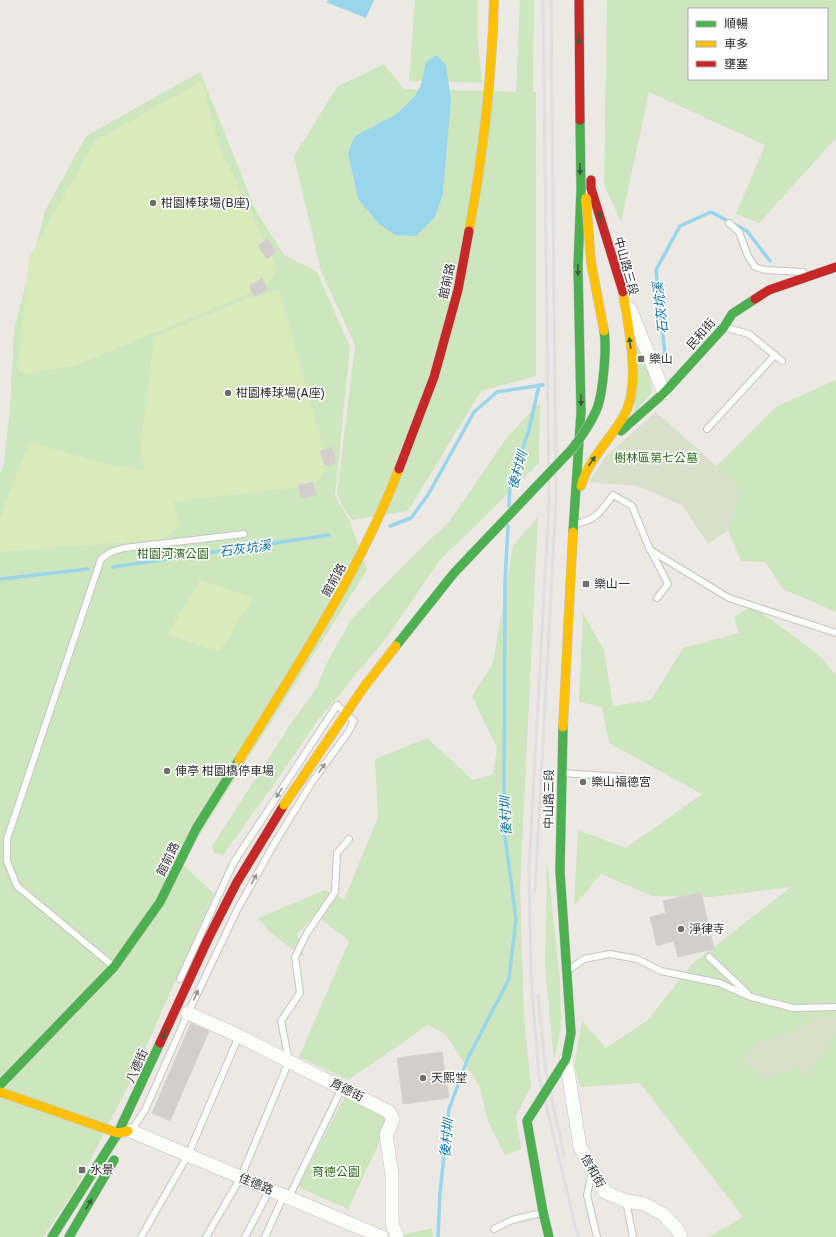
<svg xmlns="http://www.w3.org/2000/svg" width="836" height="1237" font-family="'Golos Text','Noto Sans TC',sans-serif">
<rect width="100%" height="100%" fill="#ece8e4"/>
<g fill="#cee6be" fill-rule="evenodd">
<path d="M415,0H478V42L482,83L409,81Z"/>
<path d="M520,0H534L533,92H536V376L481,391L408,511L352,520L344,509L337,494L355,345L321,271L294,156L337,87L384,64L404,89L516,92Z"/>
<path d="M607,0H836V138L759,223L736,214L765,145L649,92L621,222L604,184ZM689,9H827V79H689Z"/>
<path d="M200,72L256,211L284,255L317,272L350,347L335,496L350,522L367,570L182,863L214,894L135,1072L77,1187L43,1237H0V473L4,464L10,407L14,330L45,211L86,136Z"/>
<path d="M634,339L648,371L652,392L634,414Z"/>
<path d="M836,380V612L783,589L765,562L741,561L728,530L740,490L716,467L777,406Z"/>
<path d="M540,403L539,463L439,561L387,637L318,720L277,780L223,855L214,853L212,846L292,722L317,687L327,662L352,618L423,546L448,523L508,436Z"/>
<path d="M538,517L520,889L524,1015L531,1086L516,1116L521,1149L505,1155L488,1121L479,1085L445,1034L428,1025L348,1080L299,1057L349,941L316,915L297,934L305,958L272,934L258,918L325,890L344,900L378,817L375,759L427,738L473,780L493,774L497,748L472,696L493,663L513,545Z"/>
<path d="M752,606L818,654L836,675V1237H708L743,1217L640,1083L580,1087L574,1066L582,1021L606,1048L648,1020L692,964L791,887L711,897L652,896L601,874L574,906L578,830L626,848L702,794L609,743L602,707L579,702L583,613L604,650L613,706L651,700L683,648L739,633L734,617Z"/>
<path d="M547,859L560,981L561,1027L554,1061L545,966Z"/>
<path d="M346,1094L387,1114L389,1122L348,1209L298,1187Z"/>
<path d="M432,1228L433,1237H405L401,1235Z"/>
</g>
<g fill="#d8e0cc">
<path d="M656,412L711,461L740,490L728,530L708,544L682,505L637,486L589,482L606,456Z"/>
<path d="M820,1016L836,1017V1033L807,1077L795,1068L765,1079L743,1061L754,1044L794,1031Z"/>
</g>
<g fill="#d9eabb">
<path d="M202,81L220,148L274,260C278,282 264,284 248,294L74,366L24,374L18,370L29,258L95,141Z"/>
<path d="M279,290L328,465L315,485L174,502L179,526L164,539L0,552V518L29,442L115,466L145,470L140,450L154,337L246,299Z"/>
<path d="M200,580L253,598L220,651L167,635Z"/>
</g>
<g fill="#99d6ec">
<path d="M329,0H374L366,18L326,2Z"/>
<path d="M437,55L446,65L451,99L443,194L435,217L416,236L395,235L379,224L358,199L348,153L355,136L397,114L415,96L421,85L426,62Z"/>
</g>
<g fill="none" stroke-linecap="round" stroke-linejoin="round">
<g stroke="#99d6ec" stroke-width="3.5">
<path d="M666,364L656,270L680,226L711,212L747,231L770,261"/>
<path d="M509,506L510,485L529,430L539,385"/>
<path d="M390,526L411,518L428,495L474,412L497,392L543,385"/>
<path d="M113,567L329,535"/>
<path d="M0,579L88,569"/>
<path d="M438,1237L440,1193L449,1109L468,1058L509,979L516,919L504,829L505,582L508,526"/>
</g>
</g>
<g fill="#d1cecb" stroke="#d7d4d0">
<path d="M267,239L276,252L267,259L258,246Z"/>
<path d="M262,278L268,289L255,297L249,286Z"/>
<path d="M332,447L336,463L325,466L320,451Z"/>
<path d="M313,482L316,495L301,498L298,485Z"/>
<path d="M701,892L714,949L678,957L674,941L657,946L650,917L666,913L663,901Z"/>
<path d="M191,1023L209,1031L170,1121L152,1113Z"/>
<path d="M442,1052L449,1098L403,1104L397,1058Z"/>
</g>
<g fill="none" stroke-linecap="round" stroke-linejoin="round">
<defs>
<g id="lane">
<path d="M729,223L739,232L748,256L755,267L765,270L803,272"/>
<path d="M727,328L749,334L782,361"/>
<path d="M707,429L775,355"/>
<path d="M575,524C597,520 600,512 613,495L632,506L650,550L729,598L836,633"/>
<path d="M651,551L668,584L657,598"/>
<path d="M562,773L622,777"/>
<path d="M709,957L747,993"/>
<path d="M113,966L17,886L7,861V839L101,559L111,552L124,548L244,534"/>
<path d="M570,969L584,959L610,954L637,959L661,971L719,983L751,997L793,1008L836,1007"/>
<path d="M131,1131L145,1110L188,1013L237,910L273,846L312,782L349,731L354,721L337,705L234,862L180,979"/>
<path d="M592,1172L587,1195L597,1237"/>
<path d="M289,1197L342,1088"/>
<path d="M626,1201L633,1237"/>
<path d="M494,1229L512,1220L541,1213"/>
<path d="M141,1237L188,1155L239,1036"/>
<path d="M206,1237L241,1177L289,1061L281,1021L300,993L295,957L307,933L335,892L337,853L349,839"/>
<path d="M245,1237L270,1189"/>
<path d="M265,1237L284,1195"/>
</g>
<g id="street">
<path d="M630,309L664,393"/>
<path d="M188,1013L239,1036L389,1112L393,1119L386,1135L392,1175V1223L397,1237"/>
<path d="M566,1059L580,1147L605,1192L626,1201L644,1204L663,1214L677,1229L681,1237"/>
<path d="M131,1131L382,1237"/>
</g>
<g id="fast">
<path d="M621,431L664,393L724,327L732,314L755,299"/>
<path d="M573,532L581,412L578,266L581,189L580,120"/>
<path d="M558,1072L566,1059L571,1033L560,872L563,727"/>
<path d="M0,1085L114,967L160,902L196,829L239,760"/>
<path d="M543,1212L549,1237"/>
<path d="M52,1237L118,1133L160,1043"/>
<path d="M69,1237L114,1160"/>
</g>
<g id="slow">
<path d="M469,231C483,155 492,77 494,0"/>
<path d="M581,486C589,459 608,442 622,419C643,387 628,328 623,292"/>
<path d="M563,727L573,532"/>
<path d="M239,760C297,666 359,573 399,469"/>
<path d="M0,1092L118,1133L128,1131"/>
</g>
<g id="jam">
<path d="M579,0L580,120"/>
<path d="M591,180V188L623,292"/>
<path d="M755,299L769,290L836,267"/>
<path d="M399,469L434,377L458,290L469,231"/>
<path d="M160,1043L208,939L237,882L284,805"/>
</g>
</defs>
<use href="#lane" stroke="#c5c4c5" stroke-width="8"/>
<use href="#street" stroke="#c5c4c5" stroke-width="14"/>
<use href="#fast" stroke="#c5c4c5" stroke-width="10"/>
<use href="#slow" stroke="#c5c4c5" stroke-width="10"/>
<use href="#jam" stroke="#c5c4c5" stroke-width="10"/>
<use href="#lane" stroke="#fcfcfb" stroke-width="6"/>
<use href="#street" stroke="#fcfcfb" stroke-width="13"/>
<use href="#fast" stroke="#4caf50" stroke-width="9"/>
<use href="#slow" stroke="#ffc107" stroke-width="9"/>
<use href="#jam" stroke="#c62828" stroke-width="9"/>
<g stroke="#dfdfe1" stroke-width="3">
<path d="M543,0L549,502L529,869L531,977L539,1076L578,1237"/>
<path d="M535,891L556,500L551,0"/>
<path d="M538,995L546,1072L564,1155"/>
</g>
<defs>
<g id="fast-bridge">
<path d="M396,646L454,573L572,449C582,436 592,422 598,406C603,390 607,348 604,331"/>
<path d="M543,1212L527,1121L558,1072"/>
</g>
<g id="slow-bridge">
<path d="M586,198L591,262L604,331"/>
<path d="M284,805L364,687L396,646"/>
</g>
</defs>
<use href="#fast-bridge" stroke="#c5c4c5" stroke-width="10" stroke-linecap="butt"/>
<use href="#slow-bridge" stroke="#c5c4c5" stroke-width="10" stroke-linecap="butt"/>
<use href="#fast-bridge" stroke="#4caf50" stroke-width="9"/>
<use href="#slow-bridge" stroke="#ffc107" stroke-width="9"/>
</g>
<defs><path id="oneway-solid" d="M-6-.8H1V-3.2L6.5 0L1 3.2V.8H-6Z"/></defs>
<g fill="#385b3a">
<use href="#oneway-solid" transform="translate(579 39) rotate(90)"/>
<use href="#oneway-solid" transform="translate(580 169) rotate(90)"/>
<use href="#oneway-solid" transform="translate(600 217) rotate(-107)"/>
<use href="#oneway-solid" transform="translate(578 270) rotate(89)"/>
<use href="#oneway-solid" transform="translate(630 343) rotate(-98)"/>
<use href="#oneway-solid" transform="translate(581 400) rotate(89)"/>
<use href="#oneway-solid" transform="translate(592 461) rotate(-55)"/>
<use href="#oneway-solid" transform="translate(164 1034) rotate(114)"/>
<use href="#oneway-solid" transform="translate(89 1204) rotate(-60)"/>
</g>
<g fill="#959594">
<use href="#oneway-solid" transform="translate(322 768) rotate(-54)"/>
<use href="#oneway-solid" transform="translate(279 793) rotate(123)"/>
<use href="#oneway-solid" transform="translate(254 879) rotate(-61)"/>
<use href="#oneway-solid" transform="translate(196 995) rotate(-65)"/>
</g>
<g fill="#706f6e" stroke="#fff" stroke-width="1.5">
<circle cx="153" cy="203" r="4"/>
<rect x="637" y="355" width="8" height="8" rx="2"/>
<circle cx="228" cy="393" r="4"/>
<rect x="582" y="580" width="8" height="8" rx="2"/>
<circle cx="167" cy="771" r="4"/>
<circle cx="583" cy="782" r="4"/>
<circle cx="681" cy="929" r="4"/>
<circle cx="423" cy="1078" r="4"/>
<rect x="78" y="1166" width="8" height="8" rx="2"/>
</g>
<g text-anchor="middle" stroke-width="3" stroke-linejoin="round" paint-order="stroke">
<g font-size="12" fill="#2e2e2e" stroke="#fff" text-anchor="start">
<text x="161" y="207">柑園棒球場(B座)</text>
<text x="649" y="363">樂山</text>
<text x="236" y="397">柑園棒球場(A座)</text>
<text x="594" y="588">樂山一</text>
<text x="175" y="775">俥亭 柑園橋停車場</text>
<text x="591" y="786">樂山福德宮</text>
<text x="689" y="933">淨律寺</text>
<text x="431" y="1082">天熙堂</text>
<text x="90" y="1174">水景</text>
</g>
<g font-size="12" fill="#2e2e2e" stroke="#fff">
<text transform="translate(626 266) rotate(74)" y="4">中山路三段</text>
<text transform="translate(447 281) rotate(-78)" y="4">館前路</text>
<text transform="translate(701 334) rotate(-49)" y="4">民和街</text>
<text transform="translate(334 580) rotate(-61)" y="4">館前路</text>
<text transform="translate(549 799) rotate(-89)" y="4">中山路三段</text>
<text transform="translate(168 859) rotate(-64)" y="4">館前路</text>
<text transform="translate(137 1066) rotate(-66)" y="4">八德街</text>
<text transform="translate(347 1090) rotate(27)" y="4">育德街</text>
<text transform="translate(593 1171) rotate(61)" y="4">信和街</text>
<text transform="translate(256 1184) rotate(23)" y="4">佳德路</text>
</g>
<g font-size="12" fill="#2c6e1b" stroke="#fff">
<text x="656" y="462">樹林區第七公墓</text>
<text x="173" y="558">柑園河濱公園</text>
<text x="336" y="1176">育德公園</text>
</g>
<g font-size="13" font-style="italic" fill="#0d6fa3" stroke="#fff">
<text transform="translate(660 308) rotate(-96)" y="5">石灰坑溪</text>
<text transform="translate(517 470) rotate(-74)" y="5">後村圳</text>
<text transform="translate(245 548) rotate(-8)" y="5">石灰坑溪</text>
<text transform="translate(505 816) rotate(-92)" y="5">後村圳</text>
<text transform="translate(446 1138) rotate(-85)" y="5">後村圳</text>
</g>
</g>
<rect x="688" y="8" width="140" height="72" fill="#ffffff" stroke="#ababab"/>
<rect x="696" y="21" width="20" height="6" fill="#4caf50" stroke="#ababab"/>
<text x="724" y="28" font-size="12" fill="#2e2e2e">順暢</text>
<rect x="696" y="41" width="20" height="6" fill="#ffc107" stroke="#ababab"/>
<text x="724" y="48" font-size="12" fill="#2e2e2e">車多</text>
<rect x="696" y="61" width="20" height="6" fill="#c62828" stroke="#ababab"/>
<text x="724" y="68" font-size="12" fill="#2e2e2e">壅塞</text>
</svg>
